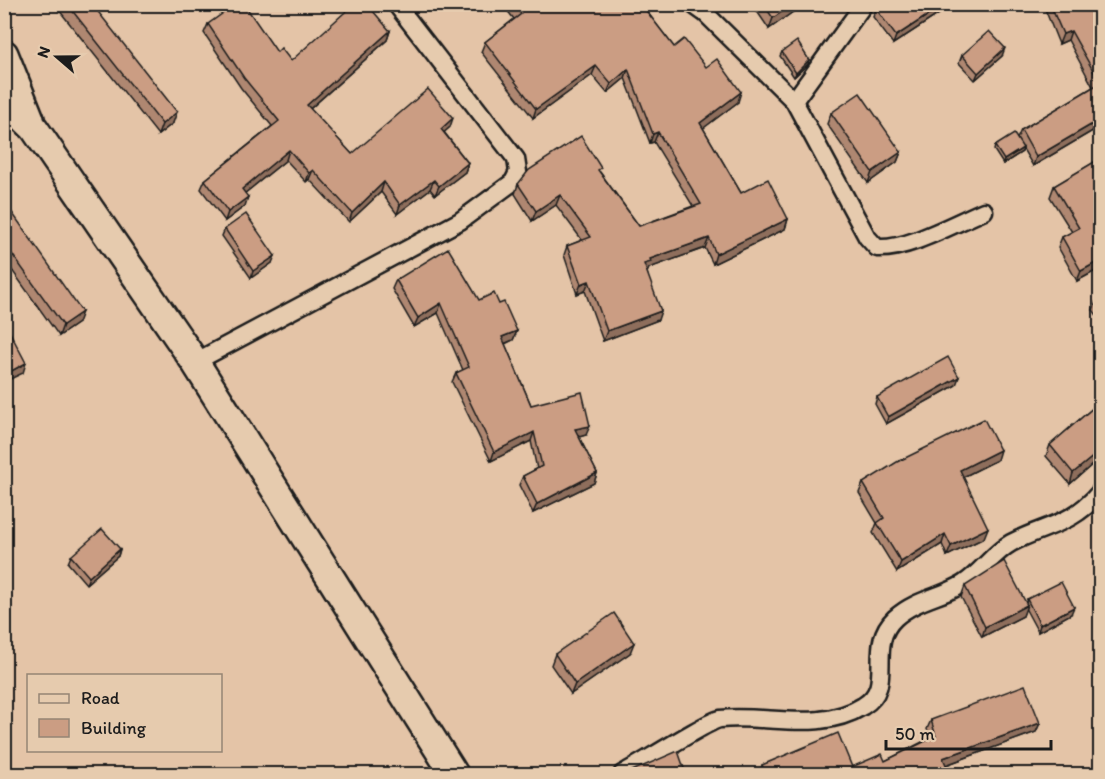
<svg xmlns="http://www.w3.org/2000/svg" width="1105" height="779" font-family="Itim,sans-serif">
<rect width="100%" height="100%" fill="#e4c4a7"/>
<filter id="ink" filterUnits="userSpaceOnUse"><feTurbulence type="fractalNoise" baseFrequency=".0167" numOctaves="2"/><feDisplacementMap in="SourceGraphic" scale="12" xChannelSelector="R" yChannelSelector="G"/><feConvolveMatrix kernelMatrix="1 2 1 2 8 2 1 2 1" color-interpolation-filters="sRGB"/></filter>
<g filter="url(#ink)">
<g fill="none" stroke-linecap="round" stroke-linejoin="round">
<defs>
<g id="street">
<path d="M692,4L706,14L794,101L867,237L877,248C908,250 955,223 984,211"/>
<path d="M794,101L864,4"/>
<path d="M195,362L460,221L513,182L518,172L516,159L396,4"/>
<path d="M622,774C639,765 708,721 720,719C767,714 820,733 863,706C897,686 865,646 895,618C916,599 942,597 963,584C981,573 993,553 1011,543C1047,524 1071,526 1100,492"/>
</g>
<g id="primary">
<path d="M4,54L30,119"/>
<path d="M4,99L34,128L195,362L454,774"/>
</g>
</defs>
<use href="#street" stroke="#1c1c1c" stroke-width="21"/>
<use href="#primary" stroke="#1c1c1c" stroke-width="32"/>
<use href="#street" stroke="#e6cbae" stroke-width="16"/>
<use href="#primary" stroke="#e6cbae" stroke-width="27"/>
</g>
<g fill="#af8771" stroke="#1c1c1c" stroke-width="1.5">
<path d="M61,4H92L173,123L158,135L59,10Z"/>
<path d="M502,4H641L674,47L706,67L738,102L703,128L741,193L788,219L785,229L713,264L705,248L649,268L647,272L658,320L603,341L585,291L577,294L564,255L567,246L582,240L556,205L532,221L515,194L518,184L600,172L639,226L693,206L654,142L650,143L625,78L607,93L592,75L533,118L481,52L485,42L514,19Z"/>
<path d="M752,4H804L769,29Z"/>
<path d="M1043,4H1101V126L1033,166L1023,149L1022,152L1003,164L994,150L995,146L1017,139L1021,130L1093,87L1068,40L1059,44Z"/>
<path d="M942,6L939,14L893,44L873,17L876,9Z"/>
<path d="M208,24L277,52L291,61L390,31L387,40L310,109L352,154L450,127L444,132L468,163L465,172L435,195L430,189L397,214L381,192L349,222L309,179L306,182L286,160L245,193V206L225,221L201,189L205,180L272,126L241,88L204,33Z"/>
<path d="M782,52L808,64L794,77L780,56Z"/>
<path d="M962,55L1002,56L975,80L959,63Z"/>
<path d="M831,113L901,152L897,162L868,183L827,124Z"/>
<path d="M1101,158V268L1077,281L1058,247L1062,237L1072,232L1050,197L1054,186Z"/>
<path d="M4,205L78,323L59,336L4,259Z"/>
<path d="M225,229L272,263L251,278L222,236Z"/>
<path d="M396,280L479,300L499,304L517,331L513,340L505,344L531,405L586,435L579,437L597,473L594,483L533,513L519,485L523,476L537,469L531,441L491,461L452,382L456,373L463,370L438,313L414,327L392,289Z"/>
<path d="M1101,300V321L1093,310L1096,302Z"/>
<path d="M956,385L886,424L875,404L877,397Z"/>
<path d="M1101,401V457L1070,484L1046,456L1050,445Z"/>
<path d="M997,460L963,477L984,538L947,556L942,544L897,572L873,533L877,523L859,493L863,483Z"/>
<path d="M120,549L118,556L86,584L68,563L71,556Z"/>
<path d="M965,586L1026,603L1027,599L1071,614L1038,632L1025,608L1023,616L982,637L961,597Z"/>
<path d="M630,653L571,694L551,665L555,654Z"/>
<path d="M931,720L1040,723L1036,732L946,765L950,774H759L762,765L852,767L885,761L930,738L927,729Z"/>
</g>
<g fill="#8e6e5c" stroke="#1c1c1c" stroke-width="1.5">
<path d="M793,4H804L769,29L773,18Z"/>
<path d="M942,6L939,14L893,44L896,36Z"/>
<path d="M390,31L387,40L304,114L307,105Z"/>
<path d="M1071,31L1068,40L1059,44L1063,34Z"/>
<path d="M1005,48L1002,56L975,80L978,73Z"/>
<path d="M809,60L808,64L794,77L796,73Z"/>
<path d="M596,66L592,75L533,118L536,109Z"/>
<path d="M628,69L625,78L607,93L611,84Z"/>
<path d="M741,92L738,102L697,133L700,123Z"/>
<path d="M177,112L173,123L158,135L162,124Z"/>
<path d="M453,118L450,127L438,138L441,129Z"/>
<path d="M1101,119V126L1033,166L1036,157Z"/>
<path d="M658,132L654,142L650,143L653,134Z"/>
<path d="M1023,148L1022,152L1003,164L1004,160Z"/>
<path d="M289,150L286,160L239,198L242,189Z"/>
<path d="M901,152L897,162L868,183L872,172Z"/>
<path d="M468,163L465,172L435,195L439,186Z"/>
<path d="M313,170L309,179L306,182L309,173Z"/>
<path d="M434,180L430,189L397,214L400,205Z"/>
<path d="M384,182L381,192L349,222L352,213Z"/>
<path d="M560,195L556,205L532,221L536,211Z"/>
<path d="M248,197L245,206L225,221L228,212Z"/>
<path d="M788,219L785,229L713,264L716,254Z"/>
<path d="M709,238L705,248L649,268L648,271L641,274L644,264L650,259Z"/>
<path d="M275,256L272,263L251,278L253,271Z"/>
<path d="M1101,260V268L1077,281L1081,271Z"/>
<path d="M589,281L585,291L577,294L581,284Z"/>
<path d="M441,303L438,313L414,327L418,318Z"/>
<path d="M661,311L658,320L603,341L607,331Z"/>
<path d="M82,312L78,323L59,336L63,325Z"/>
<path d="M517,331L513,340L499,346L502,337Z"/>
<path d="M26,363L23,373L4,382V375Z"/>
<path d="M959,377L956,385L886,424L888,417Z"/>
<path d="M590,426L586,435L572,439L575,429Z"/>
<path d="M534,432L531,441L491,461L494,452Z"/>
<path d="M1000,450L997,460L957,480L960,470Z"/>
<path d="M1101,450V457L1070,484L1073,473Z"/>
<path d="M597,473L594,483L533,513L537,504Z"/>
<path d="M988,528L984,538L947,556L951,546Z"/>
<path d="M945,534L942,544L897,572L901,562Z"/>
<path d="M120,549L118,556L86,584L89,577Z"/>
<path d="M1027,605L1023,616L982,637L985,627Z"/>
<path d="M1074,607L1071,614L1038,632L1040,625Z"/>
<path d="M634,643L630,653L571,694L575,684Z"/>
<path d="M1040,723L1036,732L940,767L943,758Z"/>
</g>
<g fill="#cb9d83" stroke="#1c1c1c" stroke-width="1.5">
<path d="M67,4H92L177,112L162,124Z"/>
<path d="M236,4H244L277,52L281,48L291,61L354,4H367L390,31L307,105L352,154L428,89L453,118L441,129L468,163L439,186L434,180L400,205L384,182L352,213L313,170L309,173L289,150L242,189L248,197L228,212L205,180L279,121L244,78L208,24Z"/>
<path d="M513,4H641L674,47L684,39L706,67L717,59L741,92L700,123L741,193L768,179L788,219L716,254L709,238L650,259L651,262L644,264L661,311L607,331L589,281L581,284L567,246L591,237L560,195L536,211L518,184L529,170L581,136L601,168L598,170L639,226L701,204L658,132L653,134L628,69L611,84L596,66L536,109L485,42L521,14Z"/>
<path d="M763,4H793L773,18Z"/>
<path d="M883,4H940L942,6L896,36L876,9Z"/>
<path d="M1050,4H1101V119L1036,157L1021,130L1100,83L1071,31L1063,34Z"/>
<path d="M989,31L1005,48L978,73L962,55Z"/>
<path d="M797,41L809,60L796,73L782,52Z"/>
<path d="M860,93L901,152L872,172L831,113Z"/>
<path d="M1014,134L1023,148L1004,160L995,146Z"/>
<path d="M1101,158V260L1081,271L1062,237L1079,228L1054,186Z"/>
<path d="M6,204L82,312L63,325L4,243V205Z"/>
<path d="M246,214L275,256L253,271L225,229Z"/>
<path d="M448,248L479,300L494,293L499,304L504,302L517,331L502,337L531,405L582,392L590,426L575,429L597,473L537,504L523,476L542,466L534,432L494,452L456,373L469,367L441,303L418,318L396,280Z"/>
<path d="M1101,300V309L1096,302Z"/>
<path d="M4,321L26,363L4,375Z"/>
<path d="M948,357L959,377L888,417L877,397Z"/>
<path d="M1101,401V450L1073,473L1050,445Z"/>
<path d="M984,419L1000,450L960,470L988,528L951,546L945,534L901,562L877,523L884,518L863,483L897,462Z"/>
<path d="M102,529L120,549L89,577L71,556Z"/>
<path d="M1004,561L1027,605L985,627L965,586Z"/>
<path d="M1061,582L1074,607L1040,625L1027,599Z"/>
<path d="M614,613L634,643L575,684L555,654Z"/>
<path d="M1025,685L1040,723L943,758L950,774H766L762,765L838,733L852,767L882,754L885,761L936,736L931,720Z"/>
<path d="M678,751L686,774H625Z"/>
</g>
</g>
<rect width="1105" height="779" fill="none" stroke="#e6cbae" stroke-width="24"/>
<rect x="12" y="12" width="1081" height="755" fill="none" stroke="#1c1c1c" stroke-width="2" filter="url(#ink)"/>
<rect x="27" y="674" width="195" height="78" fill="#e6cbae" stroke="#958574" stroke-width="1.5"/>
<rect x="39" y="694" width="30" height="9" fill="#e6cbae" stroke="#958574" stroke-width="1.5"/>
<text x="81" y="704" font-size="18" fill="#1c1c1c">Road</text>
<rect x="39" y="719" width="30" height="18" fill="#cb9d83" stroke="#958574" stroke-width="1.5"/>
<text x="81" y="734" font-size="18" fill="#1c1c1c">Building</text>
<g transform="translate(57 57) rotate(290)" stroke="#e6cbae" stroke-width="4.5" paint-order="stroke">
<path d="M0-4.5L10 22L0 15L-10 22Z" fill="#1c1c1c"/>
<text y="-9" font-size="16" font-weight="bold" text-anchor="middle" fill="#1c1c1c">N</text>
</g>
<path d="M886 740v9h165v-9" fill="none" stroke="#1c1c1c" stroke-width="3"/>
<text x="895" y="740" font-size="18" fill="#1c1c1c" stroke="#e6cbae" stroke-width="4.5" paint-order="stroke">50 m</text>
</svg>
